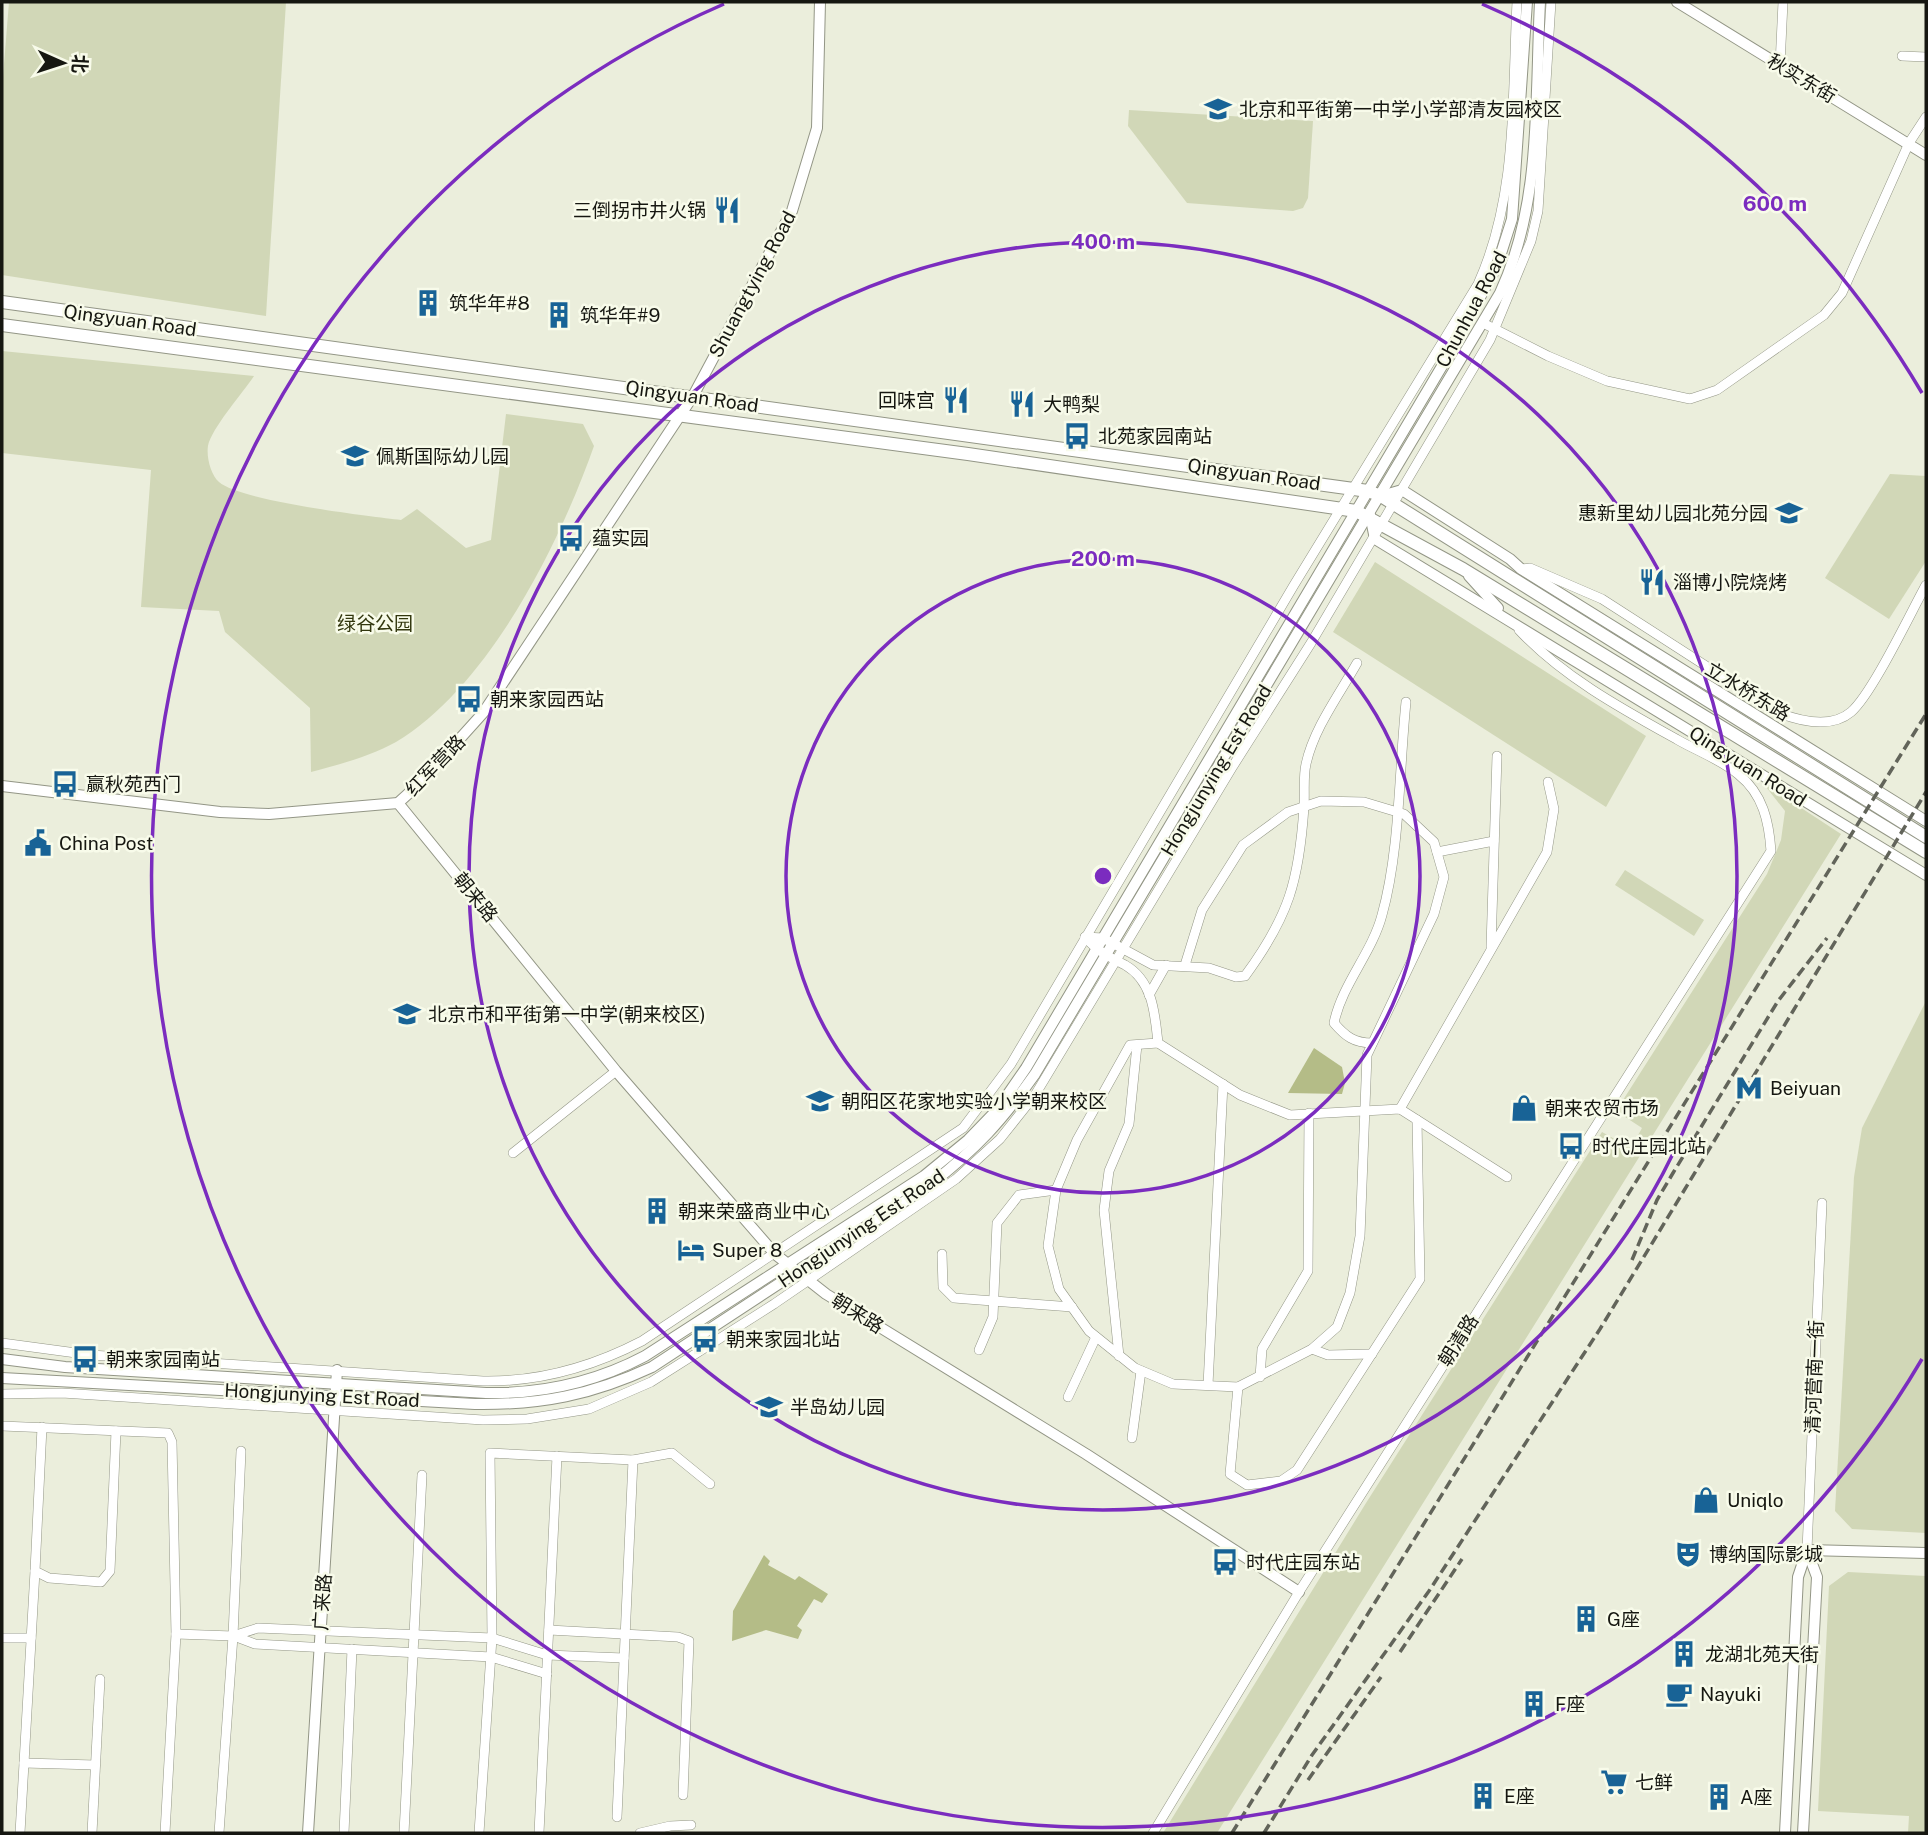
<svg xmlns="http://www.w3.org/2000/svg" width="1928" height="1835" font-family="'Public Sans','Noto Sans SC',sans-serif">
<rect width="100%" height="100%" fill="#ebeedc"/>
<g fill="#d1d7b7">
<path d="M9,2H286L266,316L2,275V89Z"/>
<path d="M1129,110L1313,121L1308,198L1303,208L1293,211L1187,203L1128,126Z"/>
<path d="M2,351L254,376C241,395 217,422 209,442C205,453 210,474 219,482C241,501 367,516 401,520L417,509L466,548L491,540L506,414L583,424L594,446C559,545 489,686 396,742C371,756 338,765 311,772L310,708L225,632L219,611L141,607L151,470L2,453Z"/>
<path d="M1890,474L1926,476V561L1889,619L1825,578Z"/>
<path d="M1375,562L1646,736L1606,807L1333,632Z"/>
<path d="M1763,783L1841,834L1217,1833H1163L1366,1503L1602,1132L1631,1148L1642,1128L1616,1111L1767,874L1781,840L1785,811Z"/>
<path d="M1625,870L1704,920L1694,936L1615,885Z"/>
<path d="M1926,1001V1533L1852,1529L1835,1511L1854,1177L1862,1128Z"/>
<path d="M1848,1572L1926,1576V1833H1908L1909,1816L1818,1811L1829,1586Z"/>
</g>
<g fill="#b4bc87">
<path d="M1314,1048L1342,1067L1345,1083L1342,1094L1288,1093Z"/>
<path d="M764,1555L770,1561L768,1565L795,1580L799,1576L828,1594L822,1603L814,1599L797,1626L802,1630L798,1639L766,1630L732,1641L733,1611Z"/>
</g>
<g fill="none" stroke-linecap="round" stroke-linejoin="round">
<defs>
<g id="minor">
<path d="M1902,56L1926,57"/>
<path d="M1780,65L1783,2"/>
<path d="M1483,323L1548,356L1607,381L1690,399L1717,390L1824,315L1842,293L1909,143L1926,117"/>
<path d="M1521,569L1530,568L1602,599L1779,713C1800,721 1831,729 1851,712C1872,694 1910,614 1926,585"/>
<path d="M1437,852L1494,841"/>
<path d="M1085,937C1097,951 1109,957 1125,965C1153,981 1155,1014 1158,1043L1240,1095L1290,1115L1400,1109L1507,1177"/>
<path d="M1085,937L1103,938L1153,965L1209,968L1236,977L1245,976C1289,916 1299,881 1304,807C1305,793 1303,777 1306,764C1314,728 1339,695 1357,663"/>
<path d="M1491,947L1497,756"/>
<path d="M1149,995L1166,965"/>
<path d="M1158,1043L1130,1045L1077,1140L1056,1190L1048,1246L1059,1289L1089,1331L1135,1368L1173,1384L1238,1387L1312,1349L1337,1327L1350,1293L1360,1236L1367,1055L1434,914L1444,877L1434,842L1404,814L1364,802L1321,801L1288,812L1243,845L1202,910L1185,965"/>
<path d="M1372,1043C1354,1043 1345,1036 1334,1023C1342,984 1372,953 1382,915C1400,851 1399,770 1406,702"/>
<path d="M1400,1109L1547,852L1554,809L1548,782"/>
<path d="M513,1153L616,1071"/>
<path d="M942,1254L943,1287L954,1298L1072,1307"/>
<path d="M2,1343L91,1355L483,1381C540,1382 592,1367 642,1341L963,1128L1011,1064L1294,585L1478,284C1518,196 1512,97 1517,2"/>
<path d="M1312,1349L1328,1355L1372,1354"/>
<path d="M979,1350L993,1317L997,1223L1019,1195L1056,1190"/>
<path d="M1119,1356L1104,1210L1109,1171L1129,1124L1137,1045"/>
<path d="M1260,1377L1262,1349L1308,1271L1309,1113"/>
<path d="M1208,1385L1223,1084"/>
<path d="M1238,1387L1230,1474L1247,1485L1281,1481L1297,1470L1420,1279L1417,1120"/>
<path d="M2,1394L62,1393L483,1420L527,1419L589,1409L651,1382L774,1304L956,1179L1000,1139L1035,1095L1233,766L1311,643L1490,340L1531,241L1538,211L1551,2"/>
<path d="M1068,1397L1096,1337"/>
<path d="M2,1426L168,1433L172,1442L176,1634L165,1833"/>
<path d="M42,1427L35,1571L49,1578L101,1582L110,1571L116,1431"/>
<path d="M1132,1438L1141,1371"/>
<path d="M1807,1550L1822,1203"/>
<path d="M549,1630L678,1637L689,1641L683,1795"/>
<path d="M176,1634L233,1636L258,1628L492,1638L547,1655L624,1658"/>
<path d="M234,1636L255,1644L491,1657L547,1674"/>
<path d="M2,1638H31"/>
<path d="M24,1763L95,1765"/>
<path d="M617,1817L633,1460"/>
<path d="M20,1833L35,1571"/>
<path d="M92,1833L100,1679"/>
<path d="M219,1833L233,1636L241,1451"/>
<path d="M344,1833L352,1649"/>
<path d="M404,1833L422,1475"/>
<path d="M479,1833L492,1638L490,1453L633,1460L672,1453L710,1484"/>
<path d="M539,1833L557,1456"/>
<path d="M640,1833L670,1826L691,1825"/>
<path d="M1153,1833L1299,1592L1771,851C1769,822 1763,794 1739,775C1722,760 1697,751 1678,740C1622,709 1563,677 1519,630"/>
</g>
<g id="tertiary">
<path d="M1677,2L1926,155"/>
<path d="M1381,496L1402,490L1510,559L1521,569L1926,821"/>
<path d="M1370,515L1375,539L1926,875"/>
<path d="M1469,576L1498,608"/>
<path d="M2,786L220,812L269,814L398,803L419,784L483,713L693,396L792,211L817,128L820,2"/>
<path d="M398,803L616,1071L775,1254L826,1294L1086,1454L1299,1592"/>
<path d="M2,1359L65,1367L486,1393C543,1394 594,1383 645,1356L924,1176L968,1140L997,1110L1026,1068L1448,356L1497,266L1512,219L1527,2"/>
<path d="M2,1378L475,1404C541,1405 592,1395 652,1367L931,1184C977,1148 1001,1122 1035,1074L1500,293C1542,203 1535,100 1540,2"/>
<path d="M1807,1550L1926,1553"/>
<path d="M308,1833L337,1370"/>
<path d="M1785,1833L1798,1577L1807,1550"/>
<path d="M1803,1833L1817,1577L1807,1550"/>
</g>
<g id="secondary">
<path d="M2,302L1368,491L1381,496L1926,837"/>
<path d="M2,325L968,454L1356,511L1463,569L1926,852"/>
</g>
</defs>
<use href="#minor" stroke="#939686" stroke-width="10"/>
<use href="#tertiary" stroke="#939686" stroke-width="12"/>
<use href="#secondary" stroke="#939686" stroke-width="14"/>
<use href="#minor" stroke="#fff" stroke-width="9"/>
<use href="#tertiary" stroke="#fff" stroke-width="10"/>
<use href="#secondary" stroke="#fff" stroke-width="12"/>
<g stroke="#62645a" stroke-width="3.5" stroke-dasharray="10 5" stroke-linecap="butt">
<path d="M1632,1260L1657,1200L1673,1173L1778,1001L1827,938"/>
<path d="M1400,1652L1462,1559"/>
<path d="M1308,1780L1381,1677"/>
<path d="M1232,1833L1926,714"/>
<path d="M1264,1833L1312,1755L1429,1591L1600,1329L1926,792"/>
</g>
</g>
<g fill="none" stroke="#7b2cbf" stroke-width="3.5">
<circle cx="1103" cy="876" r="317"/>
<circle cx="1103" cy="876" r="634"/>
<path d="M1922 1359A951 951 0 1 1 724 4M1482 4A951 951 0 0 1 1922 393"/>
</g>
<defs>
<symbol id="school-bare" viewBox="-9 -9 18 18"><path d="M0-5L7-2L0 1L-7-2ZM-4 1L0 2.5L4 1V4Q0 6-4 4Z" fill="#186396" stroke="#f8fbea" stroke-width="2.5" paint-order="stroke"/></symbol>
<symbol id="restaurant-bare" viewBox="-9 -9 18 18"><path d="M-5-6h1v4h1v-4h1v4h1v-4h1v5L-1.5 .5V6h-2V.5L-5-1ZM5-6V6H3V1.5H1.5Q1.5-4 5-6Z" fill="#186396" stroke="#f8fbea" stroke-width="2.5" paint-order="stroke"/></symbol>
<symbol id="building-bare" viewBox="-9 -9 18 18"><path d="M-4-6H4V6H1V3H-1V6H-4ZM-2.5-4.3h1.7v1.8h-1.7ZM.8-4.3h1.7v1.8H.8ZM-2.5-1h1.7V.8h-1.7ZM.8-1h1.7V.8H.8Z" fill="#186396" stroke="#f8fbea" stroke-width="2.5" paint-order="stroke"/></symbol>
<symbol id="bus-bare" viewBox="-9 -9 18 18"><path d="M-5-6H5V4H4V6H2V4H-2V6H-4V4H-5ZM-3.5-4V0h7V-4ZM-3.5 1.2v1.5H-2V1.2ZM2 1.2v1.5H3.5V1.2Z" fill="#186396" stroke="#f8fbea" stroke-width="2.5" paint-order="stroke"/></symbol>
<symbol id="civic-bare" viewBox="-9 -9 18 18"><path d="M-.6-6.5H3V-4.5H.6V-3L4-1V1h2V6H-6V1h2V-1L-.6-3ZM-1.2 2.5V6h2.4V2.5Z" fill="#186396" stroke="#f8fbea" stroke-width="2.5" paint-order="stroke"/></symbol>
<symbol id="metro-bare" viewBox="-9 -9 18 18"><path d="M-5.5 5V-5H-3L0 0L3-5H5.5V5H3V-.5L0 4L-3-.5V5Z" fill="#186396" stroke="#f8fbea" stroke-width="2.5" paint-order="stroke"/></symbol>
<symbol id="shop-bare" viewBox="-9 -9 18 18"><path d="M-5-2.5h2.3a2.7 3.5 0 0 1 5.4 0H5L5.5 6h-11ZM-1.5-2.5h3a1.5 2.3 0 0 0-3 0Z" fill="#186396" stroke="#f8fbea" stroke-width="2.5" paint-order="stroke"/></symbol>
<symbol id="hotel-bare" viewBox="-9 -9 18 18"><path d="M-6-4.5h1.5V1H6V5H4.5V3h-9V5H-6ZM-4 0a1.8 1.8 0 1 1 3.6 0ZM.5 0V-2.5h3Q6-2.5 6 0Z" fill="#186396" stroke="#f8fbea" stroke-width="2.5" paint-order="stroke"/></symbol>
<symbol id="theatre-bare" viewBox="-9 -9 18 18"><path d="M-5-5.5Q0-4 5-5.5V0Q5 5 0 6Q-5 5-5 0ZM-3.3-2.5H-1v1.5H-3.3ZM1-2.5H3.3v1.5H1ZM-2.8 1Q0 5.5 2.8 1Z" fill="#186396" stroke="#f8fbea" stroke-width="2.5" paint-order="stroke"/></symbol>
<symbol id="cafe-bare" viewBox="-9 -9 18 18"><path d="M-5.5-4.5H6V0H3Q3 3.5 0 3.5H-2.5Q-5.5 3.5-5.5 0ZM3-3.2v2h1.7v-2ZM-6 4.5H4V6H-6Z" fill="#186396" stroke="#f8fbea" stroke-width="2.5" paint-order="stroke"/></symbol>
<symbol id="supermarket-bare" viewBox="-9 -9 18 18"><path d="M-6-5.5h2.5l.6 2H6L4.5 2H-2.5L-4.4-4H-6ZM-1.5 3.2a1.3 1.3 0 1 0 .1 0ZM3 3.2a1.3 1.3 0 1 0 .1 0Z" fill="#186396" stroke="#f8fbea" stroke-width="2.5" paint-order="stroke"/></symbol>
</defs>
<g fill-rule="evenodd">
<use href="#school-bare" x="1199" y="90" width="38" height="38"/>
<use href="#restaurant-bare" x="708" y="191" width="38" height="38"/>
<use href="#building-bare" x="409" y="284" width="38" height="38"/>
<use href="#building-bare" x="540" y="296" width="38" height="38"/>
<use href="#restaurant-bare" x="937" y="381" width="38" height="38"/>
<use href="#restaurant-bare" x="1003" y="385" width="38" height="38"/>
<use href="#bus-bare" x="1058" y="417" width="38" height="38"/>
<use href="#school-bare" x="336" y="437" width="38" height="38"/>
<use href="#school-bare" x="1770" y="494" width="38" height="38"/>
<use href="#bus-bare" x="552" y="519" width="38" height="38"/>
<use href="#restaurant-bare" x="1633" y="563" width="38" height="38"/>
<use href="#bus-bare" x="450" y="680" width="38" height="38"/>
<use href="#bus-bare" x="46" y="765" width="38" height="38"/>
<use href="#civic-bare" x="19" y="824" width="38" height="38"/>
<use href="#school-bare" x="388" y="995" width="38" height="38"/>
<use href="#metro-bare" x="1730" y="1069" width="38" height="38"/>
<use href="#school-bare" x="801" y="1082" width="38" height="38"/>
<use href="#shop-bare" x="1505" y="1089" width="38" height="38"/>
<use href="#bus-bare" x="1552" y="1127" width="38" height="38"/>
<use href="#building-bare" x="638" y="1192" width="38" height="38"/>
<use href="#hotel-bare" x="672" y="1231" width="38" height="38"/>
<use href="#bus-bare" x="686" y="1320" width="38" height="38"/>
<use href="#bus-bare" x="66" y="1340" width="38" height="38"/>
<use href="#school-bare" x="750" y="1388" width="38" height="38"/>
<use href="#shop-bare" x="1687" y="1481" width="38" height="38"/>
<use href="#theatre-bare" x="1669" y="1535" width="38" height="38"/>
<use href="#bus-bare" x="1206" y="1543" width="38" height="38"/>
<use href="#building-bare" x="1567" y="1600" width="38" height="38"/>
<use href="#building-bare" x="1665" y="1635" width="38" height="38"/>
<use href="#cafe-bare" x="1660" y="1675" width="38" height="38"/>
<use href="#building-bare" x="1515" y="1685" width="38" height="38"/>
<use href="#supermarket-bare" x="1595" y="1763" width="38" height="38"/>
<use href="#building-bare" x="1464" y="1777" width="38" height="38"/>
<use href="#building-bare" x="1700" y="1778" width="38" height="38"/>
</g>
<g text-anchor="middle" stroke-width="5" stroke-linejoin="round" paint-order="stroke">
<g font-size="19" fill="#161711" stroke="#f8fbea">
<text transform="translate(1802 78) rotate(31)" y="7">秋实东街</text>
<text transform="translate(752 284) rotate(-62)" y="7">Shuangtying Road</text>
<text transform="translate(1471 309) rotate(-62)" y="7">Chunhua Road</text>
<text transform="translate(130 320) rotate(8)" y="7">Qingyuan Road</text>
<text transform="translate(692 396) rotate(8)" y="7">Qingyuan Road</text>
<text transform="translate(1254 474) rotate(8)" y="7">Qingyuan Road</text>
<text transform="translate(1748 691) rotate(31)" y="7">立水桥东路</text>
<text transform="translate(435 765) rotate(-46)" y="7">红军营路</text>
<text transform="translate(1748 766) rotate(32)" y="7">Qingyuan Road</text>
<text transform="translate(1216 770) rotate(-59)" y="7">Hongjunying Est Road</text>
<text transform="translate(476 897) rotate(51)" y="7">朝来路</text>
<text transform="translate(861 1228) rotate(-34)" y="7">Hongjunying Est Road</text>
<text transform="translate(858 1313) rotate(32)" y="7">朝来路</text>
<text transform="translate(1458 1340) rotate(-58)" y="7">朝清路</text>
<text transform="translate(1814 1377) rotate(-88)" y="7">清河营南一街</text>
<text transform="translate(322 1395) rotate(3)" y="7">Hongjunying Est Road</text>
<text transform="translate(322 1602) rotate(-86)" y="7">广来路</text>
</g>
<g font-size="19" fill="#161711" stroke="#f8fbea" text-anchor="start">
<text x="1239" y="116">北京和平街第一中学小学部清友园校区</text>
<text x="706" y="217" text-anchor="end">三倒拐市井火锅</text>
<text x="449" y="310">筑华年#8</text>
<text x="580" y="322">筑华年#9</text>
<text x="935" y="407" text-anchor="end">回味宫</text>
<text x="1043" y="411">大鸭梨</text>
<text x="1098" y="443">北苑家园南站</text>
<text x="376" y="463">佩斯国际幼儿园</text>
<text x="1768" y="520" text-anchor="end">惠新里幼儿园北苑分园</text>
<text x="592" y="545">蕴实园</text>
<text x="1673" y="589">淄博小院烧烤</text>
<text x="490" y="706">朝来家园西站</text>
<text x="86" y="791">赢秋苑西门</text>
<text x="59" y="850">China Post</text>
<text x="428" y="1021">北京市和平街第一中学(朝来校区)</text>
<text x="1770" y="1095">Beiyuan</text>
<text x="841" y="1108">朝阳区花家地实验小学朝来校区</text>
<text x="1545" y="1115">朝来农贸市场</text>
<text x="1592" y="1153">时代庄园北站</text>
<text x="678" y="1218">朝来荣盛商业中心</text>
<text x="712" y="1257">Super 8</text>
<text x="726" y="1346">朝来家园北站</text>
<text x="106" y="1366">朝来家园南站</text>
<text x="790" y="1414">半岛幼儿园</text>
<text x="1727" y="1507">Uniqlo</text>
<text x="1709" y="1561">博纳国际影城</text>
<text x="1246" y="1569">时代庄园东站</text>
<text x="1607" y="1626">G座</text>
<text x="1705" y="1661">龙湖北苑天街</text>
<text x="1700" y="1701">Nayuki</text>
<text x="1555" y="1711">F座</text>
<text x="1635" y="1789">七鲜</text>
<text x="1504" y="1803">E座</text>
<text x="1740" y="1804">A座</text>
</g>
<g font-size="19" fill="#32370e" stroke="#f8fbea">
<text x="375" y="630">绿谷公园</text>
</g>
</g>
<circle cx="1103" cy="876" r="10" fill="#7b2cbf" stroke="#f8fbea" stroke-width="3.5"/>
<g font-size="21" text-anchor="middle" font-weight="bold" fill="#7b2cbf" stroke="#f8fbea" stroke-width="5" stroke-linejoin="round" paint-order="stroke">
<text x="1775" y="211">600 m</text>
<text x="1103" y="249">400 m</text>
<text x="1103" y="566">200 m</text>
</g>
<rect width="1928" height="1835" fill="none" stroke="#161711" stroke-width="7"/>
<g transform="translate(63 63) rotate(93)" stroke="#f8fbea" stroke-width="5" paint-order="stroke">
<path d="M0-5L12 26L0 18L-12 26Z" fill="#161711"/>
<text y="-10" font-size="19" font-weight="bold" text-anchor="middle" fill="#161711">北</text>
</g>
</svg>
